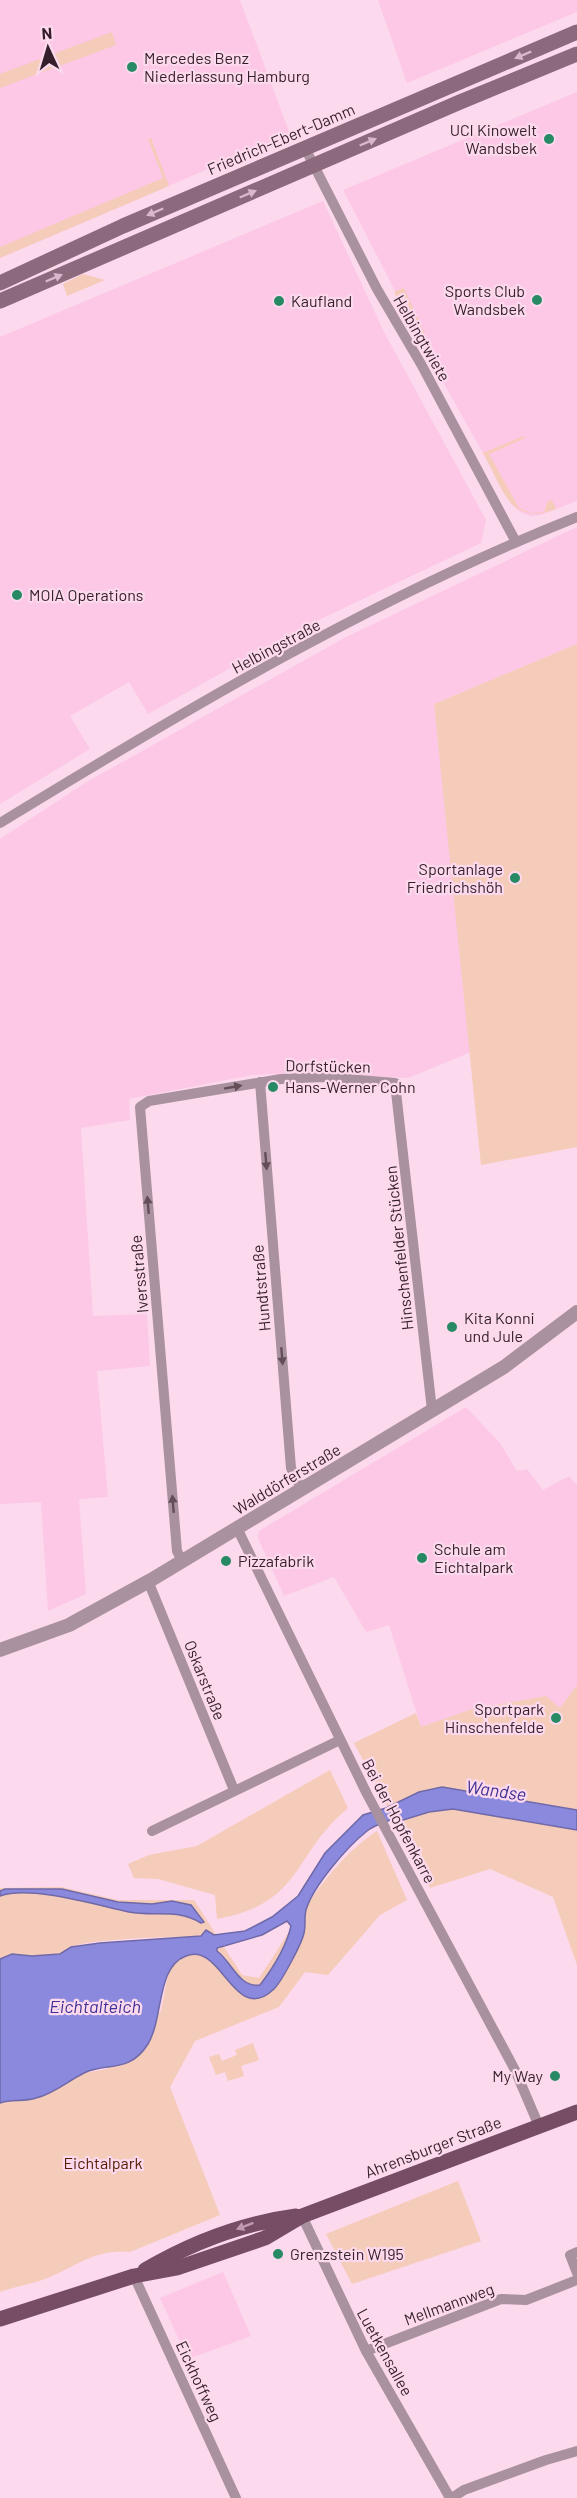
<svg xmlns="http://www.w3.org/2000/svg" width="577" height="2498" font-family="Barlow,sans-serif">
<rect width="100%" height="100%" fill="#fcd9ec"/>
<g fill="#fcc8e6">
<path d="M0,0H240L290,134L0,258Z"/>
<path d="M378,0H577V12L407,83Z"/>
<path d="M577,92V501L541,515L531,516L520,512L512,505L433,364L343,190Z"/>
<path d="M323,201L384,332L486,520L481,543L306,626L148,714L129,682L70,716L90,749L0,804V337Z"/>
<path d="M577,527V644L434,704L471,1052L408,1078L291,1073L252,1075L129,1099L130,1120L81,1128L93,1316L147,1314L150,1366L97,1371L108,1497L79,1499L86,1594L48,1611L41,1502L0,1504V839L85,783L346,637Z"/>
<path d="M466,1407L500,1443L517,1471L527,1469L543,1490L569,1476L577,1485V1685L560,1709L545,1696L472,1709L421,1727L389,1625L366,1632L334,1577L284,1596L258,1538L259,1531Z"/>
<path d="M223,2272L251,2336L188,2359L160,2298Z"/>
</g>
<g fill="#f5cbba">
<path d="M112,32L116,45L0,88V74Z"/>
<path d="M151,138L169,186L0,258V247L163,178L148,139Z"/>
<path d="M83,274L105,280L67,296L63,284Z"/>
<path d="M404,288L434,354L429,356L394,292Z"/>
<path d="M524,436L525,438L489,454L519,508L531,513L544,512L548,501L552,500L556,509C509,527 503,488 483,453Z"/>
<path d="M577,644V1147L481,1165L434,704Z"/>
<path d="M577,1685V1965L553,1897L490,1869L430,1888L354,1743L416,1713L421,1727L472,1709L546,1696L560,1708Z"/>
<path d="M330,1770L348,1808C292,1854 304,1903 217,1919L215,1895L158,1879L134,1878L128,1864L149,1855L197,1846Z"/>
<path d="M377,1831L407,1900L380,1915L328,1975L305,1972L279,2007L195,2041L170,2087L220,2215L130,2252C98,2248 77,2265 50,2277C34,2284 16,2286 0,2292V2103L34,2099L84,2073L107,2069L161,2011L169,1969L184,1956L188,1937C171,1936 83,1940 71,1947C66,1949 66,1953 60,1954C39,1958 19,1951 0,1959V1888L61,1887L118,1900H194L242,1975L259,1978C294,1927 325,1865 377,1831Z"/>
<path d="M253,2043L259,2060L241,2066L244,2076L228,2081L225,2072L216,2075L209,2057L219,2054L222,2061L237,2055L235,2050Z"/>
<path d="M458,2181L481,2241L352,2284L326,2234Z"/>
</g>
<g fill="#8a89de" stroke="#7069a8" stroke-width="1.5" fill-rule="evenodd">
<path d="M442,1787L577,1810V1830L453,1809L429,1812L400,1821L395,1818C386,1822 374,1825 367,1831C347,1847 313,1886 306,1910C304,1917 306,1925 304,1933C302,1943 282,1981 274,1989C234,2027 222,1941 186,1956C156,1967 164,2017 148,2044C129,2074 107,2062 84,2073C68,2081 53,2094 36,2098C24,2102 12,2099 0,2103V1959L12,1954L32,1956L60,1954L71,1947L100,1943L201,1936L206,1930L214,1935L245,1931L272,1917L298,1896L325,1853L363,1815L386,1808L419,1792ZM287,1921L291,1926C286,1948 273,1968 260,1985C239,1988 232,1962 217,1951V1948L262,1935Z"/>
<path d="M5,1889H62L118,1902L152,1904L172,1901L191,1905L204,1922L201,1923C176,1908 156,1917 129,1912C96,1905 31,1885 0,1896V1891Z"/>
</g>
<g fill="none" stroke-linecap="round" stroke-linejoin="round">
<g stroke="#a9919f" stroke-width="10">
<path d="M305,148L377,289L421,364L516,542"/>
<path d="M0,823C185,710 375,597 577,517"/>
<path d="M260,1082L291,1468L302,1490"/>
<path d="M237,1528L367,1794L515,2070L539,2126"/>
<path d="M182,1561L177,1551L140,1107L149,1101L281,1079L322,1077L395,1083L432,1410"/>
<path d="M148,1581L234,1790"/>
<path d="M152,1831L340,1740"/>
<path d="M302,2216L366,2351L450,2498"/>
<path d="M577,2252L570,2255L577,2273"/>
<path d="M134,2276L236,2498"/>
<path d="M366,2351L501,2299L526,2300L577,2280"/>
<path d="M452,2498L464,2490L546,2460L577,2451"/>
</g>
<path stroke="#a9919f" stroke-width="14" d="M0,1650L69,1625L151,1580L504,1367L577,1312"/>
<g stroke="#8c697d" stroke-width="15">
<path d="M0,283L123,226L577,32"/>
<path d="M0,301L460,102L577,54"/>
</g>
<g stroke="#764d65" stroke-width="15">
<path d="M145,2270C191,2243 244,2223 296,2216"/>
<path d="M0,2319L134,2276L177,2268L265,2238L302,2216L577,2112"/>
</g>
</g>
<defs><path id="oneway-solid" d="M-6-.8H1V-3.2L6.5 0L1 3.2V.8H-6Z" transform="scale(1.5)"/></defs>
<g fill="#dab7cb">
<use href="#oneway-solid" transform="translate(523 55) rotate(157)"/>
<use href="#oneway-solid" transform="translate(368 142) rotate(-23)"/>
<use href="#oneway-solid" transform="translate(248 194) rotate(-23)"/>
<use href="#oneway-solid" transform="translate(155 212) rotate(157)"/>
<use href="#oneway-solid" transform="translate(54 278) rotate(-23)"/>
</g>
<g fill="#634d59">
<use href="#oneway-solid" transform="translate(233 1087) rotate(-10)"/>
<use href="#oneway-solid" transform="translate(266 1161) rotate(85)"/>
<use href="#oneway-solid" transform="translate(148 1205) rotate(-95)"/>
<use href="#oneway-solid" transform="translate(282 1356) rotate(85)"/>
<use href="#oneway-solid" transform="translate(173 1504) rotate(-95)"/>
</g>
<use fill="#c09aaf" href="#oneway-solid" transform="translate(245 2226) rotate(159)"/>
<g fill="#278a65" stroke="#fcd9ec" stroke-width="2">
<circle cx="132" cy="67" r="6"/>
<circle cx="549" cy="139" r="6"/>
<circle cx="537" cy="300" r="6"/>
<circle cx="279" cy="301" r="6"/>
<circle cx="17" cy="595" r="6"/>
<circle cx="515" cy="878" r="6"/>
<circle cx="273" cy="1087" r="6"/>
<circle cx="452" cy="1327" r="6"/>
<circle cx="422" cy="1558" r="6"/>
<circle cx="226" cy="1561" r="6"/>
<circle cx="556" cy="1718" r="6"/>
<circle cx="555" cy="2076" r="6"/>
<circle cx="278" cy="2254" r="6"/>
</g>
<g text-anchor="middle" stroke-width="4.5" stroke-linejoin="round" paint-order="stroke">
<g font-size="16" fill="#341f2b" stroke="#fcd9ec" text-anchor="start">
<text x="144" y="64">Mercedes Benz<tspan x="144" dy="18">Niederlassung Hamburg</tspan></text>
<text x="537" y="136" text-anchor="end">UCI Kinowelt<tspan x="537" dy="18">Wandsbek</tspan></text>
<text x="525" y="297" text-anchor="end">Sports Club<tspan x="525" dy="18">Wandsbek</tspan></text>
<text x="291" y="307">Kaufland</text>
<text x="29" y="601">MOIA Operations</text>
<text x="503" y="875" text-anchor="end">Sportanlage<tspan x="503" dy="18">Friedrichshöh</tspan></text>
<text x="285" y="1093">Hans-Werner Cohn</text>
<text x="464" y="1324">Kita Konni<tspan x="464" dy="18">und Jule</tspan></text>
<text x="434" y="1555">Schule am<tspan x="434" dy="18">Eichtalpark</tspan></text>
<text x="238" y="1567">Pizzafabrik</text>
<text x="544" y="1715" text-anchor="end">Sportpark<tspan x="544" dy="18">Hinschenfelde</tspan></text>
<text x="543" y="2082" text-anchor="end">My Way</text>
<text x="290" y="2260">Grenzstein W195</text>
</g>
<g font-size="16" fill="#341f2b" stroke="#fcd9ec">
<text transform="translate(281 139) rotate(-23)" y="6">Friedrich-Ebert-Damm</text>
<text transform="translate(422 338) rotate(60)" y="6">Helbingtwiete</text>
<text transform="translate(276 646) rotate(-28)" y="6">Helbingstraße</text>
<text transform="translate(328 1066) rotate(1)" y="6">Dorfstücken</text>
<text transform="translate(399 1248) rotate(-96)" y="6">Hinschenfelder Stücken</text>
<text transform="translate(139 1274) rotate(-95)" y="6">Iversstraße</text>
<text transform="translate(261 1288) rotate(-95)" y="6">Hundtstraße</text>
<text transform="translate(287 1479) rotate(-31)" y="6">Walddörferstraße</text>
<text transform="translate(205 1680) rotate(68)" y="6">Oskarstraße</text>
<text transform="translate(399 1821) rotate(62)" y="6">Bei der Hopfenkarre</text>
<text transform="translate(433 2147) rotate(-21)" y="6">Ahrensburger Straße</text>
<text transform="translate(449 2304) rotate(-20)" y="6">Mellmannweg</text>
<text transform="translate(385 2352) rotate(61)" y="6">Luetkensallee</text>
<text transform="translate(199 2381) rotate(65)" y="6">Eickhoffweg</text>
</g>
<g font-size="16" fill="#551c00" stroke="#fcd9ec">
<text x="103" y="2169">Eichtalpark</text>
</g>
<g font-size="18" font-style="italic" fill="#3f3194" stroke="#fcd9ec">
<text transform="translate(496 1791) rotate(8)" y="6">Wandse</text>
<text x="95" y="2013">Eichtalteich</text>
</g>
</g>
<g transform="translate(48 48) rotate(356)" stroke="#fcd9ec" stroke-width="4.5" paint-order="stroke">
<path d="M0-4.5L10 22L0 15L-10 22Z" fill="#341f2b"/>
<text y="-9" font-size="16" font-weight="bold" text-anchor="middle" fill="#341f2b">N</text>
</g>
</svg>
